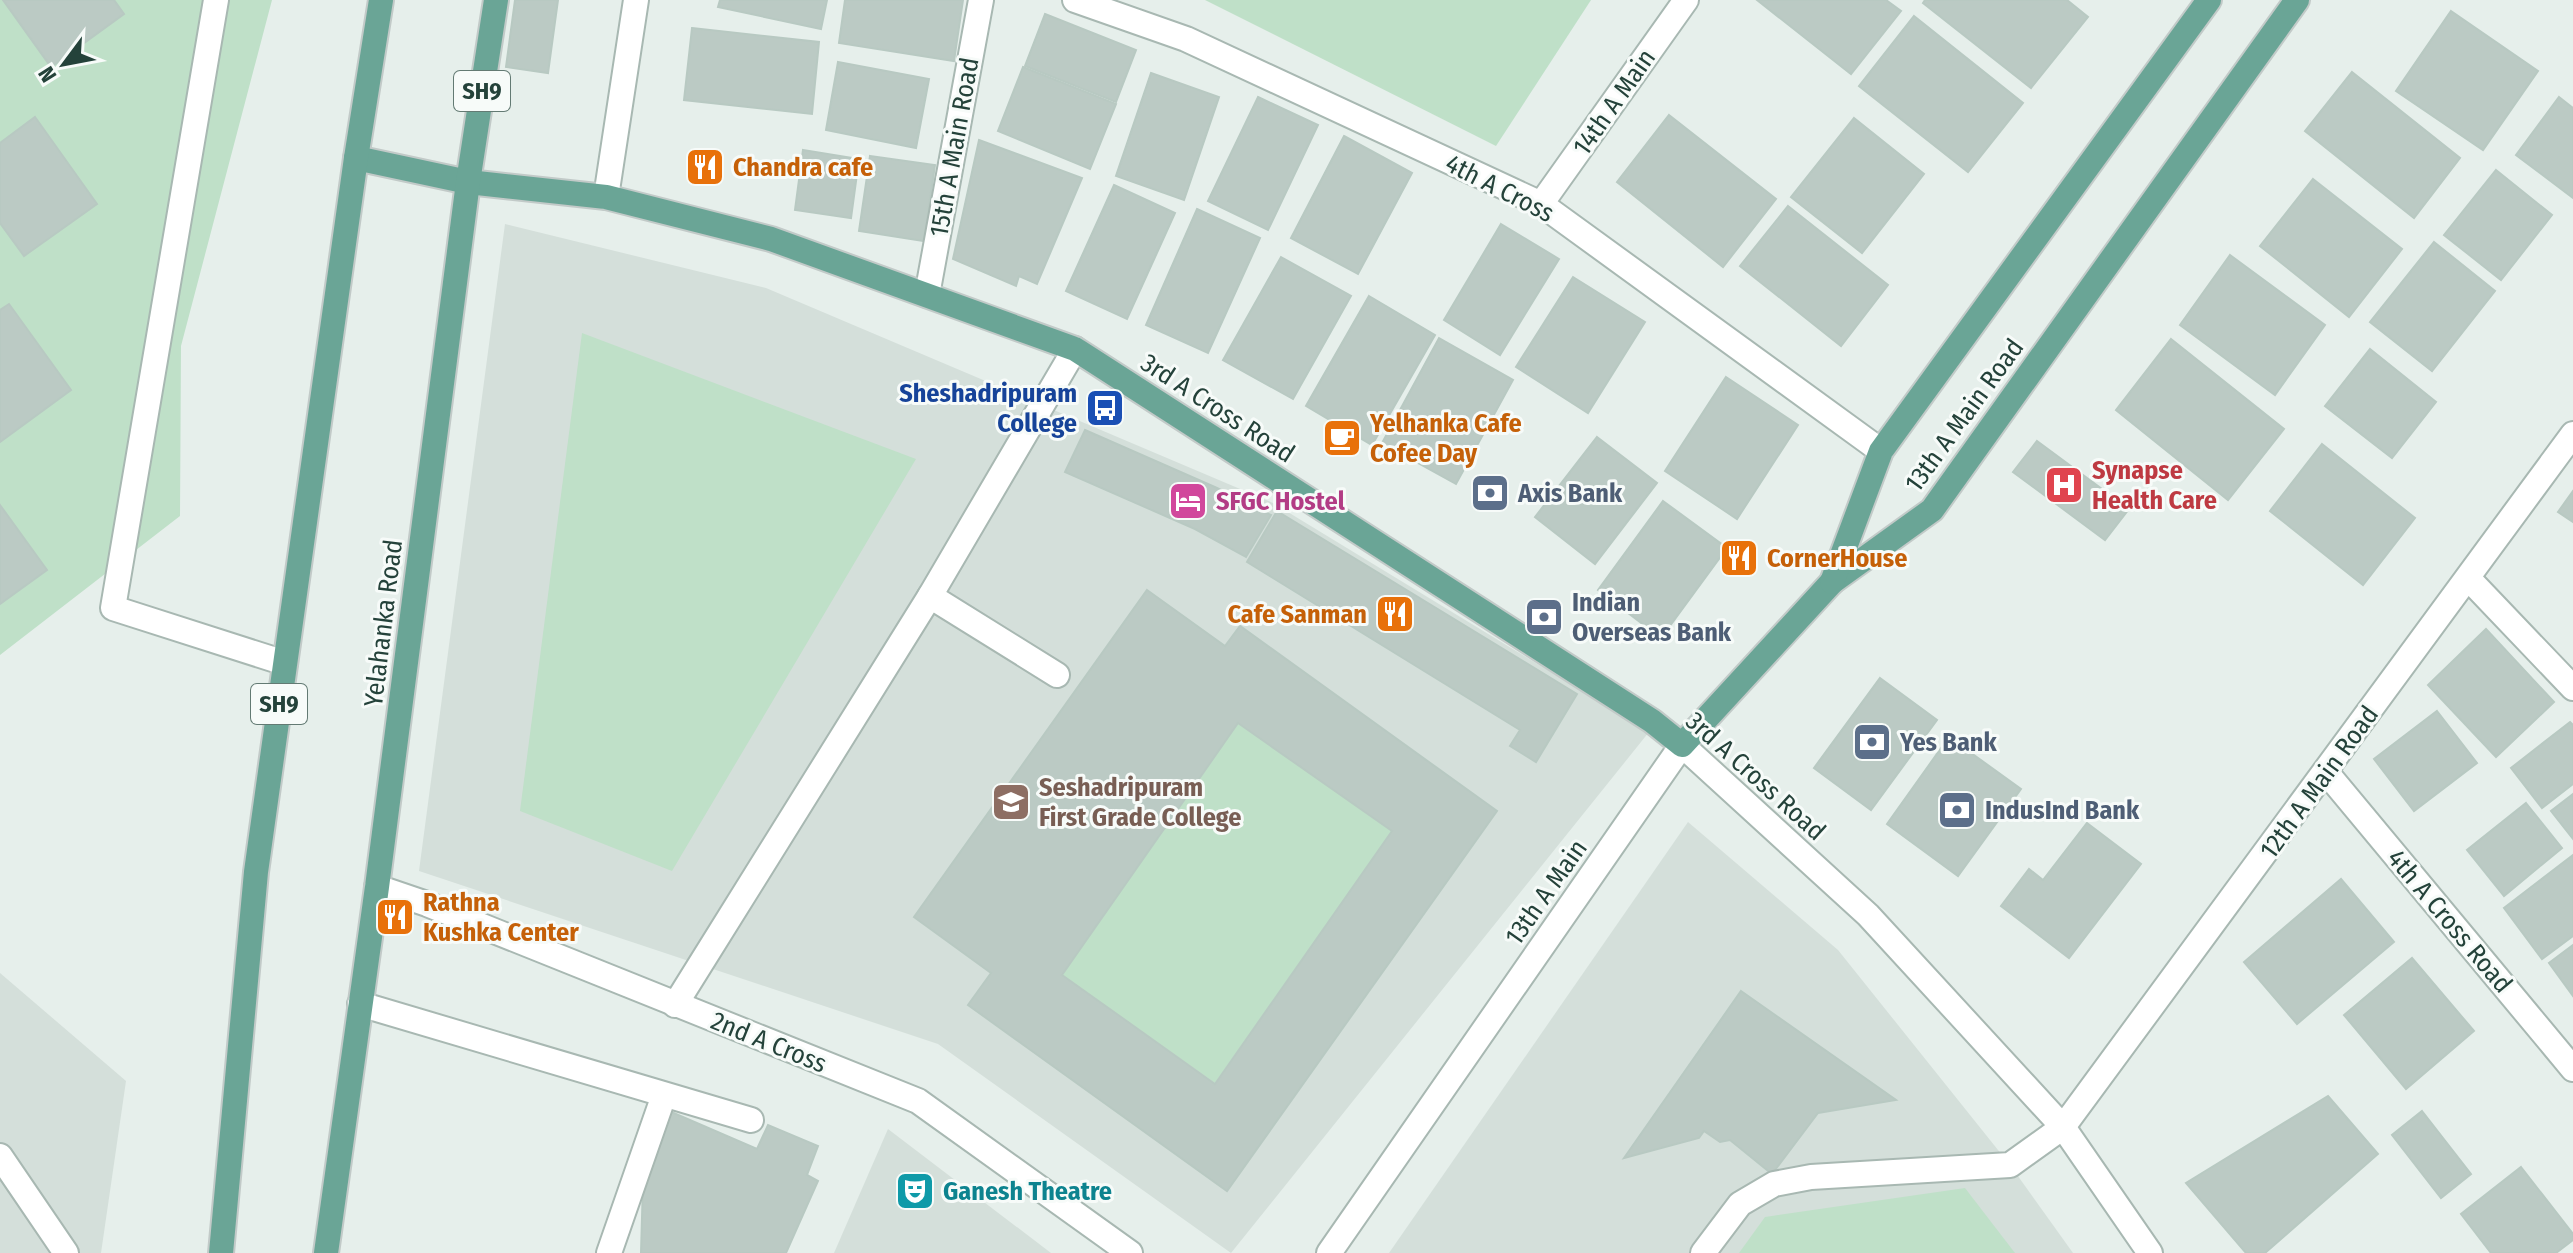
<svg xmlns="http://www.w3.org/2000/svg" width="2573" height="1253" font-family="'Fira Sans Condensed',sans-serif">
<rect width="100%" height="100%" fill="#e6efeb"/>
<g fill="#d4dfda">
<path d="M505,224L766,288L1273,503L1649,732L1231,1253L938,1044L419,871Z"/>
<path d="M1688,822L1838,950L2010,1165L2073,1253H1389Z"/>
<path d="M0,973L126,1081L101,1253H0Z"/>
<path d="M888,1129L1051,1253H834Z"/>
</g>
<g fill="#bfe0c8">
<path d="M0,0H272L181,346L180,516L0,655Z"/>
<path d="M1205,0H1591L1496,146Z"/>
<path d="M582,333L916,459L672,871L520,811Z"/>
<path d="M1238,723L1392,831L1215,1083L1062,975Z"/>
<path d="M1965,1188L2015,1253H1739L1765,1217Z"/>
</g>
<g fill="#bbcac4" stroke="#b8c9c2" stroke-width="2" fill-rule="evenodd">
<path d="M3,0H114L124,14L51,67Z"/>
<path d="M515,0H558L548,73L506,67Z"/>
<path d="M720,0H827L821,29L718,7Z"/>
<path d="M845,0H963L954,61L839,43Z"/>
<path d="M1757,0H1886L1901,11L1851,74Z"/>
<path d="M1925,0H2067L2088,17L2031,88L1923,3Z"/>
<path d="M2451,11L2538,71L2483,150L2396,91Z"/>
<path d="M1045,14L1136,50L1116,102L1025,66Z"/>
<path d="M1914,16L2023,103L1968,172L1859,86Z"/>
<path d="M692,28L819,42L812,114L684,100Z"/>
<path d="M838,62L929,79L916,148L826,130Z"/>
<path d="M1023,67L1116,104L1090,169L998,131Z"/>
<path d="M2352,72L2460,158L2414,218L2305,131Z"/>
<path d="M1151,73L1219,97L1184,200L1116,176Z"/>
<path d="M1258,97L1318,125L1268,230L1208,201Z"/>
<path d="M2559,97L2573,108V198L2516,155Z"/>
<path d="M1669,115L1776,199L1723,267L1617,182Z"/>
<path d="M35,117L97,204L24,256L0,223V143Z"/>
<path d="M1854,118L1924,174L1862,253L1791,197Z"/>
<path d="M1344,136L1412,173L1358,274L1291,238Z"/>
<path d="M979,140L1082,178L1037,284L1019,276L1016,286L953,259Z"/>
<path d="M803,150L859,159L851,218L795,210Z"/>
<path d="M870,156L935,165L924,241L859,231Z"/>
<path d="M2496,170L2552,215L2501,280L2444,235Z"/>
<path d="M2313,179L2402,249L2349,317L2260,246Z"/>
<path d="M1114,185L1175,213L1127,319L1066,291Z"/>
<path d="M1788,206L1888,285L1841,346L1740,266Z"/>
<path d="M1197,209L1260,238L1208,353L1146,325Z"/>
<path d="M1501,224L1559,259L1500,355L1444,320Z"/>
<path d="M2434,242L2495,291L2432,371L2370,322Z"/>
<path d="M2230,255L2325,325L2275,395L2180,325Z"/>
<path d="M1281,257L1351,296L1293,399L1223,360Z"/>
<path d="M1573,277L1645,322L1588,413L1516,367Z"/>
<path d="M1369,296L1435,335L1372,445L1306,406Z"/>
<path d="M9,304L71,390L0,442V310Z"/>
<path d="M1439,338L1513,380L1456,484L1382,443Z"/>
<path d="M2171,339L2284,429L2228,500L2116,410Z"/>
<path d="M2370,349L2436,402L2392,458L2325,406Z"/>
<path d="M1726,377L1798,425L1737,519L1665,471Z"/>
<path d="M1085,430L1217,488L1271,515L1246,557L1195,529L1065,472Z"/>
<path d="M1597,437L1657,483L1595,564L1535,517Z"/>
<path d="M2037,441L2129,509L2105,540L2013,472Z"/>
<path d="M2322,444L2415,518L2363,585L2270,511Z"/>
<path d="M2573,491V522L2558,512Z"/>
<path d="M1663,501L1727,548L1661,638L1598,590Z"/>
<path d="M0,505L47,570L0,604Z"/>
<path d="M1277,511L1577,694L1536,762L1510,746L1520,730L1247,562Z"/>
<path d="M1147,590L1225,646L1240,626L1497,811L1227,1191L968,1005L991,973L914,917ZM1238,723L1392,831L1215,1084L1062,975Z"/>
<path d="M2486,629L2554,702L2496,757L2428,685Z"/>
<path d="M1880,678L1937,720L1871,810L1814,768Z"/>
<path d="M2437,711L2477,763L2414,811L2374,759Z"/>
<path d="M2570,722L2573,725V784L2542,808L2511,768Z"/>
<path d="M1949,737L2021,789L1958,876L1887,824Z"/>
<path d="M2573,794V839L2551,811Z"/>
<path d="M2526,803L2562,848L2504,896L2467,850Z"/>
<path d="M2087,823L2141,864L2069,958L2001,906L2029,869L2043,880Z"/>
<path d="M2573,855V936L2542,959L2504,908Z"/>
<path d="M2341,879L2394,942L2297,1024L2244,962Z"/>
<path d="M2573,945V996L2549,963Z"/>
<path d="M2412,958L2474,1031L2406,1089L2344,1015Z"/>
<path d="M1741,991L1896,1100L1818,1113L1772,1174L1730,1140L1720,1142L1704,1131L1699,1138L1624,1158Z"/>
<path d="M2328,1096L2378,1154L2265,1253H2246L2186,1183Z"/>
<path d="M669,1111L757,1149L768,1125L818,1146L807,1175L818,1181L786,1253H641L643,1183Z"/>
<path d="M2422,1111L2471,1174L2441,1198L2392,1135Z"/>
<path d="M2521,1167L2573,1234V1240L2556,1253H2491L2461,1214Z"/>
</g>
<g fill="none" stroke-linecap="round" stroke-linejoin="round">
<defs>
<g id="minor">
<path d="M216,0L113,608L285,663"/>
<path d="M1075,0L1186,39L1541,204L1881,451"/>
<path d="M606,197L636,0"/>
<path d="M1541,204L1686,0"/>
<path d="M927,295L981,0"/>
<path d="M2468,578L2573,688"/>
<path d="M930,596L1057,675"/>
<path d="M2326,772L2573,1069"/>
<path d="M377,887L427,904L918,1101L1130,1253"/>
<path d="M360,1004L751,1120"/>
<path d="M675,1005L930,596L1075,349"/>
<path d="M0,1156L66,1253"/>
<path d="M609,1253L664,1095"/>
<path d="M1329,1253L1682,745L1868,915L2063,1127L2150,1253"/>
<path d="M1703,1253L1740,1204L1774,1184L1811,1177L2010,1165L2063,1127L2573,434"/>
</g>
<g id="major">
<path d="M356,158L468,182L606,197L771,239L1075,349L1652,721L1682,745L1832,582L1932,510L2297,0"/>
<path d="M1832,582L1881,451L2209,0"/>
<path d="M221,1253L256,872L356,158L381,0"/>
<path d="M326,1253L377,887L468,182L496,0"/>
</g>
</defs>
<use href="#minor" stroke="#a8b8b2" stroke-width="28"/>
<use href="#major" stroke="#c2cac8" stroke-width="28"/>
<use href="#minor" stroke="#fff" stroke-width="24"/>
<use href="#major" stroke="#6aa596" stroke-width="24"/>
</g>
<defs>
<symbol id="restaurant-square" viewBox="-11 -11 22 22"><rect x="-9" y="-9" width="18" height="18" rx="4" fill="#e8710a" stroke="#f7fbf9"/><path d="M-5-6h1v4h1v-4h1v4h1v-4h1v5L-1.5 .5V6h-2V.5L-5-1ZM5-6V6H3V1.5H1.5Q1.5-4 5-6Z" fill="#fff"/></symbol>
<symbol id="bus-square" viewBox="-11 -11 22 22"><rect x="-9" y="-9" width="18" height="18" rx="4" fill="#1a4fb4" stroke="#f7fbf9"/><path d="M-5-6H5V4H4V6H2V4H-2V6H-4V4H-5ZM-3.5-4V0h7V-4ZM-3.5 1.2v1.5H-2V1.2ZM2 1.2v1.5H3.5V1.2Z" fill="#fff"/></symbol>
<symbol id="cafe-square" viewBox="-11 -11 22 22"><rect x="-9" y="-9" width="18" height="18" rx="4" fill="#e8710a" stroke="#f7fbf9"/><path d="M-5.5-4.5H6V0H3Q3 3.5 0 3.5H-2.5Q-5.5 3.5-5.5 0ZM3-3.2v2h1.7v-2ZM-6 4.5H4V6H-6Z" fill="#fff"/></symbol>
<symbol id="hospital-square" viewBox="-11 -11 22 22"><rect x="-9" y="-9" width="18" height="18" rx="4" fill="#e0444e" stroke="#f7fbf9"/><path d="M-5-5h3v3.5h4V-5h3V5h-3V1.5h-4V5h-3Z" fill="#fff"/></symbol>
<symbol id="bank-square" viewBox="-11 -11 22 22"><rect x="-9" y="-9" width="18" height="18" rx="4" fill="#5c6f8a" stroke="#f7fbf9"/><path d="M-6-4H6V4H-6ZM0-2.3a2.3 2.3 0 1 0 0 4.6a2.3 2.3 0 1 0 0-4.6Z" fill="#fff"/></symbol>
<symbol id="hotel-square" viewBox="-11 -11 22 22"><rect x="-9" y="-9" width="18" height="18" rx="4" fill="#d1479c" stroke="#f7fbf9"/><path d="M-6-4.5h1.5V1H6V5H4.5V3h-9V5H-6ZM-4 0a1.8 1.8 0 1 1 3.6 0ZM.5 0V-2.5h3Q6-2.5 6 0Z" fill="#fff"/></symbol>
<symbol id="university-square" viewBox="-11 -11 22 22"><rect x="-9" y="-9" width="18" height="18" rx="4" fill="#8d6e63" stroke="#f7fbf9"/><path d="M0-5L7-2L0 1L-7-2ZM-4 1L0 2.5L4 1V4Q0 6-4 4Z" fill="#fff"/></symbol>
<symbol id="theatre-square" viewBox="-11 -11 22 22"><rect x="-9" y="-9" width="18" height="18" rx="4" fill="#0f9aa8" stroke="#f7fbf9"/><path d="M-5-5.5Q0-4 5-5.5V0Q5 5 0 6Q-5 5-5 0ZM-3.3-2.5H-1v1.5H-3.3ZM1-2.5H3.3v1.5H1ZM-2.8 1Q0 5.5 2.8 1Z" fill="#fff"/></symbol>
</defs>
<g fill-rule="evenodd">
<use href="#restaurant-square" x="683" y="145" width="44" height="44"/>
<use href="#bus-square" x="1083" y="386" width="44" height="44"/>
<use href="#cafe-square" x="1320" y="416" width="44" height="44"/>
<use href="#hospital-square" x="2042" y="463" width="44" height="44"/>
<use href="#bank-square" x="1468" y="471" width="44" height="44"/>
<use href="#hotel-square" x="1166" y="479" width="44" height="44"/>
<use href="#restaurant-square" x="1717" y="536" width="44" height="44"/>
<use href="#restaurant-square" x="1373" y="592" width="44" height="44"/>
<use href="#bank-square" x="1522" y="595" width="44" height="44"/>
<use href="#bank-square" x="1850" y="720" width="44" height="44"/>
<use href="#university-square" x="989" y="780" width="44" height="44"/>
<use href="#bank-square" x="1935" y="788" width="44" height="44"/>
<use href="#restaurant-square" x="373" y="895" width="44" height="44"/>
<use href="#theatre-square" x="893" y="1169" width="44" height="44"/>
</g>
<g text-anchor="middle" stroke-width="6" stroke-linejoin="round" paint-order="stroke">
<g fill="#f7fbf9" stroke="#637a73" stroke-width="2">
<rect x="454" y="71" width="56" height="40" rx="6"/>
<rect x="251" y="684" width="56" height="40" rx="6"/>
</g>
<g font-size="24" font-weight="bold" fill="#24423a">
<text x="482" y="99">SH9</text>
<text x="279" y="712">SH9</text>
</g>
<g font-size="26" fill="#24423a" stroke="#f7fbf9">
<text transform="translate(1614 102) rotate(-55)" y="9">14th A Main</text>
<text transform="translate(954 147) rotate(-80)" y="9">15th A Main Road</text>
<text transform="translate(1500 188) rotate(27)" y="9">4th A Cross</text>
<text transform="translate(1218 408) rotate(33)" y="9">3rd A Cross Road</text>
<text transform="translate(1964 415) rotate(-54)" y="9">13th A Main Road</text>
<text transform="translate(383 623) rotate(-83)" y="9">Yelahanka Road</text>
<text transform="translate(1756 776) rotate(42)" y="9">3rd A Cross Road</text>
<text transform="translate(2319 782) rotate(-54)" y="9">12th A Main Road</text>
<text transform="translate(1546 892) rotate(-55)" y="9">13th A Main</text>
<text transform="translate(2450 921) rotate(50)" y="9">4th A Cross Road</text>
<text transform="translate(769 1042) rotate(22)" y="9">2nd A Cross</text>
</g>
<g font-size="26" font-weight="bold" fill="#c56008" stroke="#f7fbf9" text-anchor="start">
<text x="733" y="176">Chandra cafe</text>
<text x="1370" y="432">Yelhanka Cafe<tspan x="1370" dy="30">Cofee Day</tspan></text>
<text x="1767" y="567">CornerHouse</text>
<text x="1367" y="623" text-anchor="end">Cafe Sanman</text>
<text x="423" y="911">Rathna<tspan x="423" dy="30">Kushka Center</tspan></text>
</g>
<g font-size="26" font-weight="bold" fill="#164399" stroke="#f7fbf9" text-anchor="end">
<text x="1077" y="402">Sheshadripuram<tspan x="1077" dy="30">College</tspan></text>
</g>
<g font-size="26" font-weight="bold" fill="#be3a42" stroke="#f7fbf9" text-anchor="start">
<text x="2092" y="479">Synapse<tspan x="2092" dy="30">Health Care</tspan></text>
</g>
<g font-size="26" font-weight="bold" fill="#4e5e75" stroke="#f7fbf9" text-anchor="start">
<text x="1518" y="502">Axis Bank</text>
<text x="1572" y="611">Indian<tspan x="1572" dy="30">Overseas Bank</tspan></text>
<text x="1900" y="751">Yes Bank</text>
<text x="1985" y="819">IndusInd Bank</text>
</g>
<g font-size="26" font-weight="bold" fill="#b23c85" stroke="#f7fbf9" text-anchor="start">
<text x="1216" y="510">SFGC Hostel</text>
</g>
<g font-size="26" font-weight="bold" fill="#785e54" stroke="#f7fbf9" text-anchor="start">
<text x="1039" y="796">Seshadripuram<tspan x="1039" dy="30">First Grade College</tspan></text>
</g>
<g font-size="26" font-weight="bold" fill="#0d838f" stroke="#f7fbf9" text-anchor="start">
<text x="943" y="1200">Ganesh Theatre</text>
</g>
</g>
<g transform="translate(64 64) rotate(238)" stroke="#f7fbf9" stroke-width="6" paint-order="stroke">
<path d="M0-6L14 30L0 20L-14 30Z" fill="#24423a"/>
<text y="-12" font-size="22" font-weight="bold" text-anchor="middle" fill="#24423a">N</text>
</g>
</svg>
